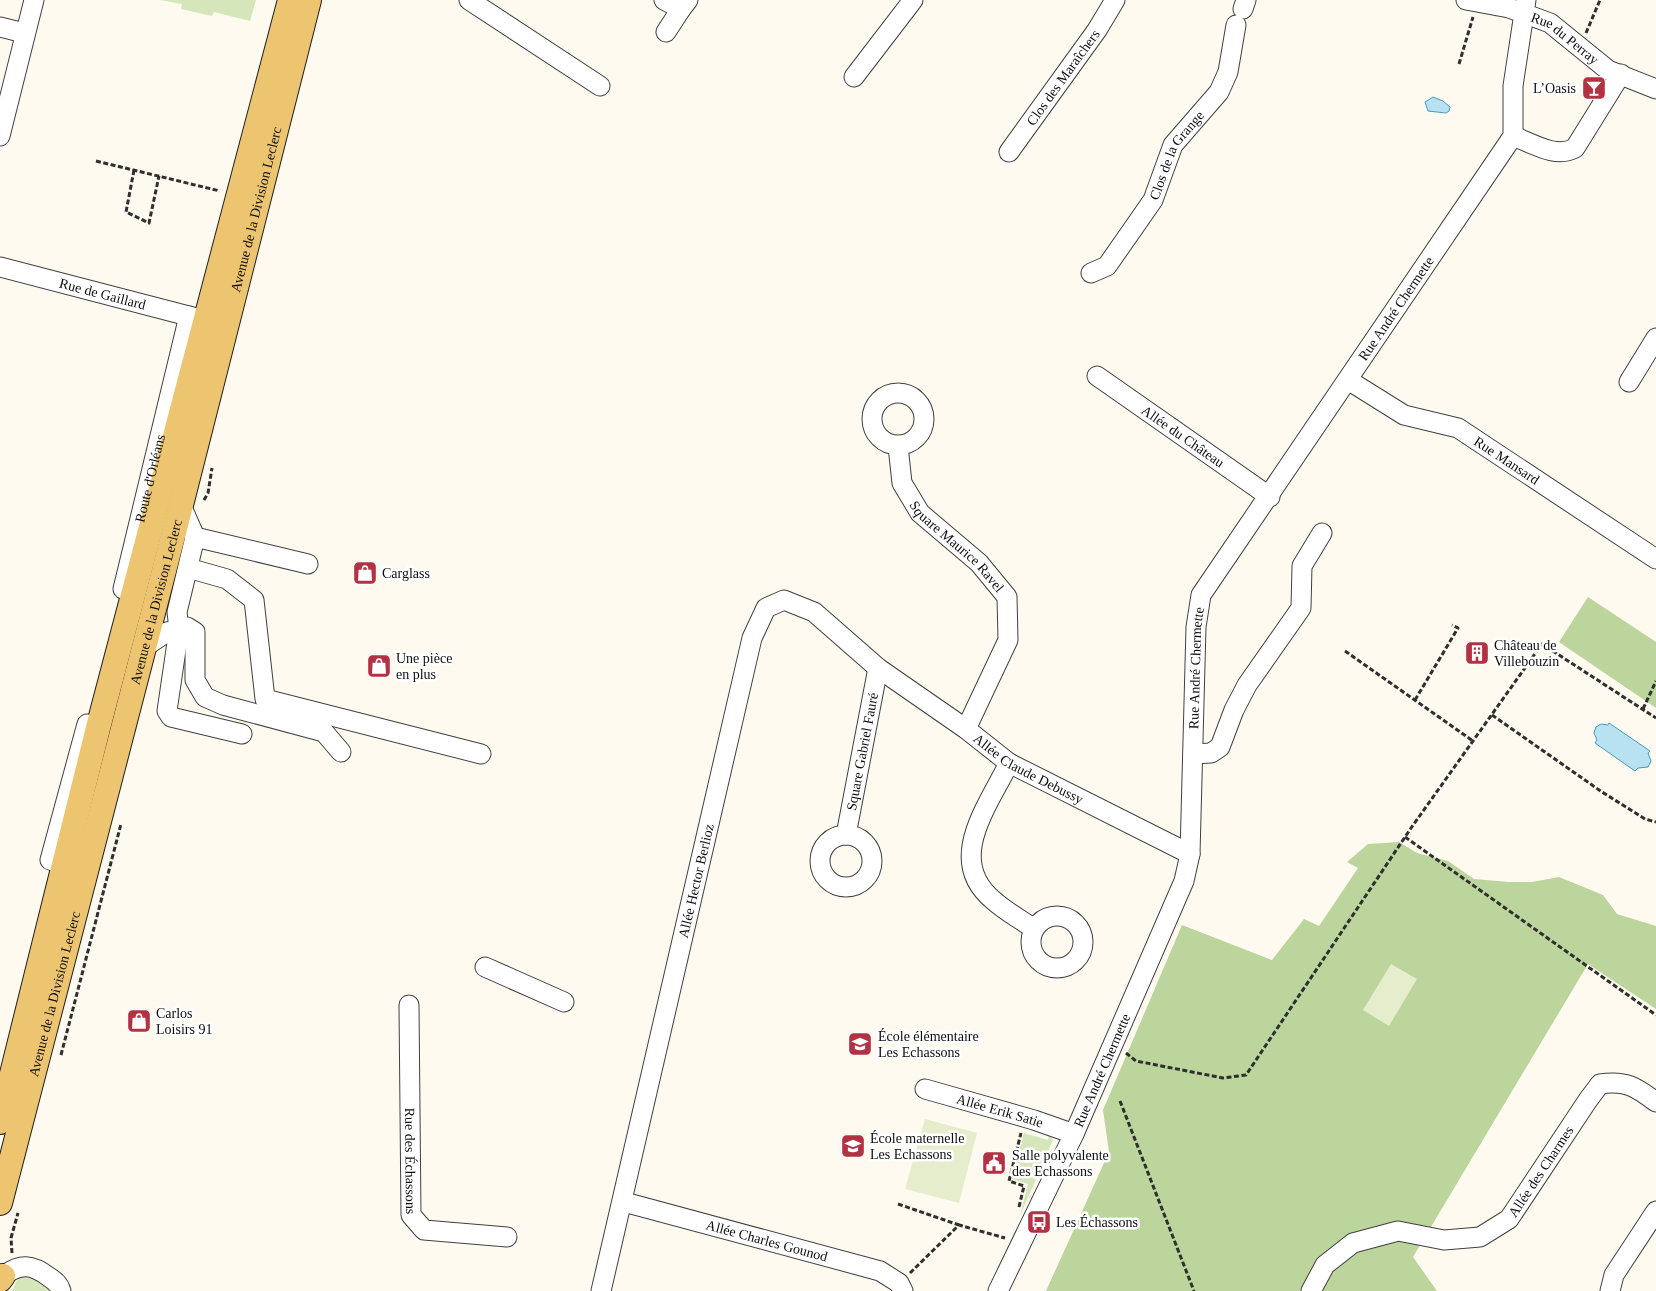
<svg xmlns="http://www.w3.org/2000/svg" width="1656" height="1291" font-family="Georgia,serif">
<rect width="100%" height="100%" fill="#fefaef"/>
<g fill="#d5e6bb">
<path d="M160,0H256L250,21L214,12L212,16L181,9L182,4Z"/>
<path d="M1024,1133L1048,1140L1049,1134L1053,1140L1020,1216L1028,1184L1012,1179Z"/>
<path d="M19,1275H35L56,1291H12Z"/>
</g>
<g fill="#bbd59c">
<path d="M1588,597L1656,642V708L1559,642Z"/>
<path d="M1399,842L1417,853L1448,861L1474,879L1509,882H1532L1559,877L1603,895L1617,914L1656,926V1009L1588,964L1413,1257L1437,1291H1046L1109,1152L1103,1110L1182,925L1272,960L1304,919L1319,926L1358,868L1347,862L1368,844Z"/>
</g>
<g fill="#e5edcc">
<path d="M1391,964L1417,979L1389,1026L1363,1010Z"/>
<path d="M925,1119L977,1133L959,1203L905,1189Z"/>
</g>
<g fill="#b8e1f1" stroke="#459bc2">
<path d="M1433,97L1443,101L1450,107L1449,111L1446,113L1428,111L1425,102Z"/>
<path d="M1609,723L1650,751L1648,753L1651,761L1648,767L1638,768L1635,771L1595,743L1597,740L1594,733L1596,727L1601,724L1608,725Z"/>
</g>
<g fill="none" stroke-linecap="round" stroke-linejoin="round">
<defs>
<g id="minor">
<path d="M469,0L600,86"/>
<path d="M664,0L681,9L688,0"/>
<path id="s1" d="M1466,0L1509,8L1550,23L1608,70L1656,89"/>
<path d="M1243,9L1246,0"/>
<path d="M0,27L24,33"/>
<path d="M666,32L681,9"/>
<path d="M854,77L913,0"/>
<path d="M0,136L34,0"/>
<path d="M1513,136C1532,143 1556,159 1575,148L1621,74"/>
<path id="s2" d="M1009,152L1097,30L1115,0"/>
<path id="s3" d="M0,267L200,319"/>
<path id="s4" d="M1091,273L1107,266L1153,200L1173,145L1219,92L1228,72L1236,25"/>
<path id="s5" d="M1097,376L1270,497"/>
<path id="s6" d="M1348,380L1404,415L1458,428L1656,559"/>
<path d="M1629,382L1656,338"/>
<circle cx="898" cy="419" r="26"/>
<path id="s7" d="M898,446L902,483L920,513L979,563L1007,597L1008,640L966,729"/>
<path d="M181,505L195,537L177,612L179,629L167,711L171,717L242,734"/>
<path d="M195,537L308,564"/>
<path d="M188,568L227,579L254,600L265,699L481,754"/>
<path id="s8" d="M123,589L189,316"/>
<path d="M143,648L167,632L187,627L195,632V680L205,697L223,705L324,732L341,752"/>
<path d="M1193,754L1211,753L1220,747L1234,710L1247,685L1301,608L1302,566L1322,533"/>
<path d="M1009,763C988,806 945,860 993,900C1005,911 1020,919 1034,929"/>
<circle cx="846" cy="861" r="26"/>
<path id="s9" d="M846,835L878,668"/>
<path d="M64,864L50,860L87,724"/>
<circle cx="1057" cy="942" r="26"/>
<path d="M485,967L564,1002"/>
<path id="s10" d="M409,1005L411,1215L424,1230L507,1237"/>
<path id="s11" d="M925,1089L1034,1120L1074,1134"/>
<path id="s12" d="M624,1202L880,1271L899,1283L903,1291"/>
<path d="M3,1276C20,1263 32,1264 49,1277C55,1281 59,1284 61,1291"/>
<path id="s13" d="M601,1291L752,638L766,608L784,600L814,612L878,668L966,729L1009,763L1190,854"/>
<path id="s14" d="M998,1291L1074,1134L1184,881L1190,854L1196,627L1201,595L1513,136V86L1526,0"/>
<path id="s15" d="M1311,1291L1325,1265L1353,1243L1398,1231L1444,1240L1480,1237L1509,1219L1588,1100L1600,1084C1626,1080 1636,1087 1656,1102"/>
<path d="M1610,1291L1614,1275L1656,1211"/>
</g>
<g id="major">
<path d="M0,1122L98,728L290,0"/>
<path id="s16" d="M0,1203L181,505L309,0"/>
<path d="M0,1280L3,1276"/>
</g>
</defs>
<use href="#minor" stroke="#404040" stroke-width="21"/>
<use href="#major" stroke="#1e1e1e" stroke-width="26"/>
<g stroke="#2f2f2f" stroke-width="3" stroke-dasharray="5 2.5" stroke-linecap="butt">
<path d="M1586,33L1600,0"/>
<path d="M1459,64L1473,17"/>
<path d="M96,161L220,191"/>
<path d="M134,170L126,212L149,223L159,176"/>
<path d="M204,500L208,493L212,468"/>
<path d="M1345,651L1473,741"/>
<path d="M1415,700L1458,628L1452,625"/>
<path d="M1643,709L1656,681"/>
<path d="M1492,715L1602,792L1645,819L1656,822"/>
<path d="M1405,837L1656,1015"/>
<path d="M1126,1053L1136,1061L1223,1078L1246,1075L1411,828L1542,644L1656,718"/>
<path d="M61,1055L121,824"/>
<path d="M1120,1101L1194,1291"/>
<path d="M898,1204L959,1225"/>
<path d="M1019,1207L1024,1186L1009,1181L1021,1133"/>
<path d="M12,1253L11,1238L18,1213"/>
<path d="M910,1273L959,1225L1005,1238"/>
</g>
<use href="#minor" stroke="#fff" stroke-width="19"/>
<use href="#major" stroke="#edc470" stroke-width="24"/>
</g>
<defs>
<symbol id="bar-square" viewBox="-11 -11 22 22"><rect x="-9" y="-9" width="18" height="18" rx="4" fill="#b23142" stroke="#fff"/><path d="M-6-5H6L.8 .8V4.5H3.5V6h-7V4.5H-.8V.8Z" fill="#fff"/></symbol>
<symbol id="shop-square" viewBox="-11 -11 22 22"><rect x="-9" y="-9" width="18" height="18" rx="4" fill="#b23142" stroke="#fff"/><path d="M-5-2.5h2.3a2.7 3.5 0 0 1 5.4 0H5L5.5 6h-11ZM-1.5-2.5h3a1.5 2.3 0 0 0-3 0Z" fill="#fff"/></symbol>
<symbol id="building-square" viewBox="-11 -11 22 22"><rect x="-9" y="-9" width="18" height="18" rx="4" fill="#b23142" stroke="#fff"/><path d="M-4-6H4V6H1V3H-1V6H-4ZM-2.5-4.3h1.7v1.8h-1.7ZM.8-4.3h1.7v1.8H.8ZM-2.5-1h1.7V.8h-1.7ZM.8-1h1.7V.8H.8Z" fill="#fff"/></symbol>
<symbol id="school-square" viewBox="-11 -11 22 22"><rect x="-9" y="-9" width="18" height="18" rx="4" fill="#b23142" stroke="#fff"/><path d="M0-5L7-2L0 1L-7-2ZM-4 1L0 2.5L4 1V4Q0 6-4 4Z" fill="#fff"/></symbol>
<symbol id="civic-square" viewBox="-11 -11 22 22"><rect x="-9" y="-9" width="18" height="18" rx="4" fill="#b23142" stroke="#fff"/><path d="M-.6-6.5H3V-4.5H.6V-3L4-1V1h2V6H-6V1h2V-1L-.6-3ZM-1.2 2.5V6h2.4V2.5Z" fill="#fff"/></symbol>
<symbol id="bus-square" viewBox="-11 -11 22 22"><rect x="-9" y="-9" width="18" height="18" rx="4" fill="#b23142" stroke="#fff"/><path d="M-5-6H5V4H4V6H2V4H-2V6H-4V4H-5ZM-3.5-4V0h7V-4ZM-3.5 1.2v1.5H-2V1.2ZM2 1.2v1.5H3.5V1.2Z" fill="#fff"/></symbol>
</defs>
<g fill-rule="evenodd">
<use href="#bar-square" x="1580" y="74" width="28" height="28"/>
<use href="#shop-square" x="351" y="559" width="28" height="28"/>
<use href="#building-square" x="1463" y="639" width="28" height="28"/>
<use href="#shop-square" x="365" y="652" width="28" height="28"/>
<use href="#shop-square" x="125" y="1007" width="28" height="28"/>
<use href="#school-square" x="846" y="1030" width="28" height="28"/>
<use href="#school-square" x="839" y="1132" width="28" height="28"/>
<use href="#civic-square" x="980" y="1149" width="28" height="28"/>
<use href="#bus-square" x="1025" y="1208" width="28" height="28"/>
</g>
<g text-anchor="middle" stroke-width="5" stroke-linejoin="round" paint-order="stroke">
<g font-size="14" fill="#0d0d0d" stroke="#fff">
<text dy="5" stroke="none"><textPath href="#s1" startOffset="108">Rue du Perray</textPath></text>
<text dy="5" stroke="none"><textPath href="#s2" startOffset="92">Clos des Maraîchers</textPath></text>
<text dy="5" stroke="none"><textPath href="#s4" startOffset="149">Clos de la Grange</textPath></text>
<text dy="5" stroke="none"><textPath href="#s16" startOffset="1026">Avenue de la Division Leclerc</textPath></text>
<text dy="5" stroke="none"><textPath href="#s3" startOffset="106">Rue de Gaillard</textPath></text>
<text dy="5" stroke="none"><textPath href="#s14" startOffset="1084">Rue André Chermette</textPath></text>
<text dy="5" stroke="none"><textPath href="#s5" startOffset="105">Allée du Château</textPath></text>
<text dy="5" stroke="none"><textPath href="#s6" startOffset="180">Rue Mansard</textPath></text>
<text dy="5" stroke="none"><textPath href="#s8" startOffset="114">Route d'Orléans</textPath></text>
<text dy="5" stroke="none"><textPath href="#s7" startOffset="122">Square Maurice Ravel</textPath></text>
<text dy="5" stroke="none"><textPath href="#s16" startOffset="621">Avenue de la Division Leclerc</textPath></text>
<text dy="5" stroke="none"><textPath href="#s14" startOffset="664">Rue André Chermette</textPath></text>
<text dy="5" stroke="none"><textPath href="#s9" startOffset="85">Square Gabriel Fauré</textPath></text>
<text dy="5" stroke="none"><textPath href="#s13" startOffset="1022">Allée Claude Debussy</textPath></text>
<text dy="5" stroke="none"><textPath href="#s13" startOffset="421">Allée Hector Berlioz</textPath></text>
<text dy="5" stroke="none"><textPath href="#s16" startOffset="216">Avenue de la Division Leclerc</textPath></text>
<text dy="5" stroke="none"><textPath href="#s14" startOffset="244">Rue André Chermette</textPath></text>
<text dy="5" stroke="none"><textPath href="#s11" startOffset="78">Allée Erik Satie</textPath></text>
<text dy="5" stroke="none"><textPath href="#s10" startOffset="156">Rue des Échassons</textPath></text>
<text dy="5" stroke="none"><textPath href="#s15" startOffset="286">Allée des Charmes</textPath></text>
<text dy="5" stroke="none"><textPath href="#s12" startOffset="148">Allée Charles Gounod</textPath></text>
</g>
<g font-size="14" fill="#0d0d0d" stroke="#fff" text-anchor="start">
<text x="1576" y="93" text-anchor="end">L’Oasis</text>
<text x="382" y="578">Carglass</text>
<text x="1494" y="650">Château de<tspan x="1494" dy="16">Villebouzin</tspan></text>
<text x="396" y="663">Une pièce<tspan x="396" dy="16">en plus</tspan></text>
<text x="156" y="1018">Carlos<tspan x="156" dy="16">Loisirs 91</tspan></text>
<text x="878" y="1041">École élémentaire<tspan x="878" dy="16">Les Echassons</tspan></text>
<text x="870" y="1143">École maternelle<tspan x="870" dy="16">Les Echassons</tspan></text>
<text x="1012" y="1160">Salle polyvalente<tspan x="1012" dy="16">des Echassons</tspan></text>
<text x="1056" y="1227">Les Échassons</text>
</g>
</g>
</svg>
